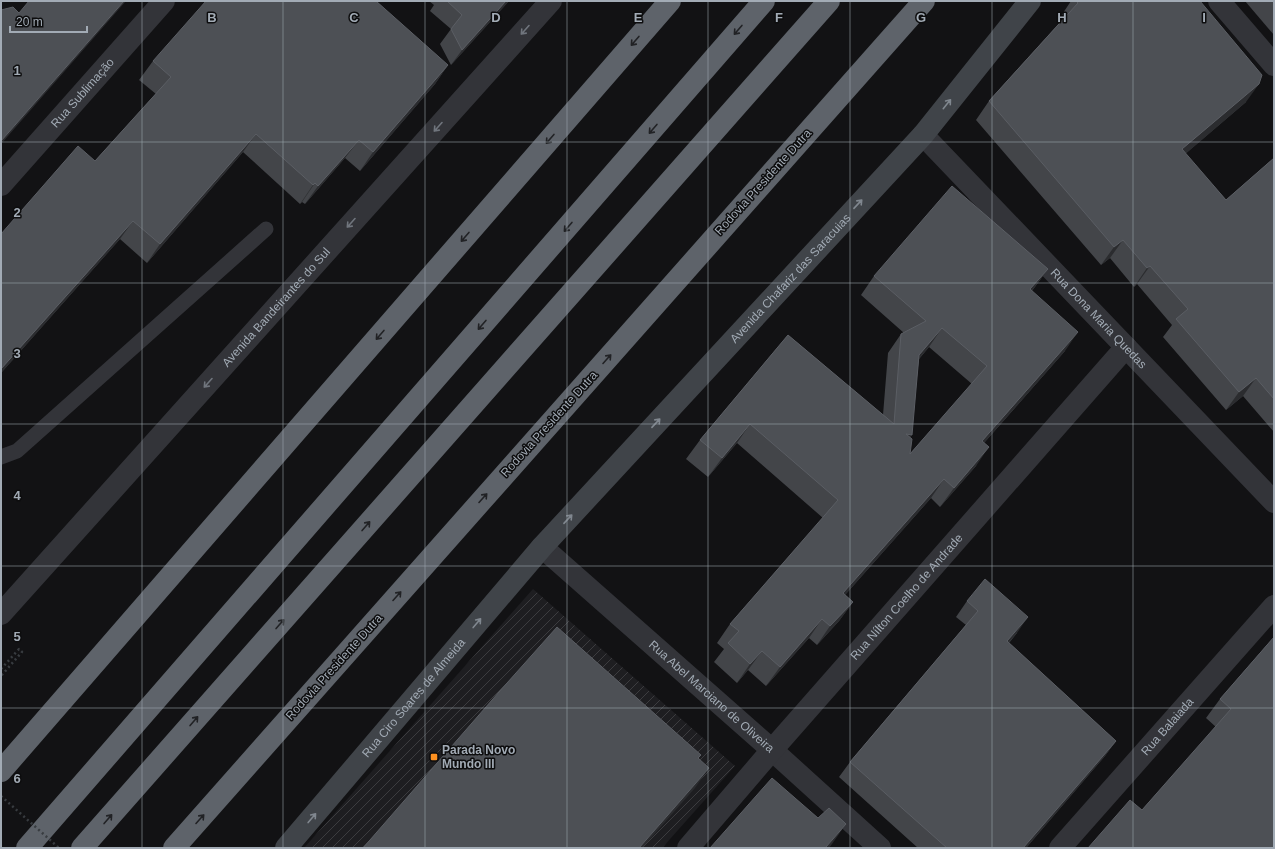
<svg xmlns="http://www.w3.org/2000/svg" width="1275" height="849" font-family="Helvetica,sans-serif">
<defs>
<pattern id="industrial-furrows" width="10" height="10" patternUnits="userSpaceOnUse"><rect width="10" height="10" fill="#1e1e21"/><path d="M-1 1l2-2M0 10L10 0M9 11l2-2" fill="none" stroke="#3c3c3f"/></pattern>
</defs>
<rect width="100%" height="100%" fill="#121214"/>
<path fill="url(#industrial-furrows)" d="M533,589L735,766L662,848H304Z"/>
<g fill="none" stroke-linecap="round" stroke-linejoin="round">
<path stroke="#383c40" stroke-width="2.5" stroke-dasharray="2 3" stroke-linecap="butt" d="M1,669L19,649L22,652L1,676"/>
<path stroke="#333439" stroke-width="15" d="M1,457L17,451L266,229"/>
<g stroke="#333439" stroke-width="22">
<path d="M1219,1L1274,65"/>
<path id="s1" d="M923,135L1274,502"/>
<path id="s2" d="M1,185L164,1"/>
<path id="s3" d="M542,547L772,750L880,848"/>
<path id="s4" d="M688,848L772,750L1126,347"/>
<path id="s5" d="M1060,848L1274,606"/>
</g>
<path stroke="#333439" stroke-width="22" id="s6" d="M1,614L551,1"/>
<path stroke="#404449" stroke-width="22" id="s7" d="M286,848L542,547L923,135L1030,1"/>
<g stroke="#5e636a" stroke-width="22">
<path d="M1,771L670,1"/>
<path d="M27,848L764,1"/>
<path d="M82,848L829,1"/>
<path d="M174,848L924,1"/>
</g>
<path stroke="#383c40" stroke-width="2.5" stroke-dasharray="2 3" stroke-linecap="butt" d="M1,796L59,848"/>
</g>
<g fill="#434549" fill-rule="evenodd">
<path d="M429,1H509L451,65L440,44L451,29L430,11L434,5Z"/>
<path d="M1071,1H1200L1246,102L1185,154L1226,200L1274,158V432L1243,396L1226,410L1163,337L1172,325L1137,284L1134,287L1110,258L1101,265L976,120L989,101L1063,19L1061,16Z"/>
<path d="M1245,1H1274V35Z"/>
<path d="M153,61L448,65L435,84L360,171L345,158L305,204L302,202L300,204L243,152L147,263L120,239L1,373V234L95,161L156,94L139,80Z"/>
<path d="M1048,269L1032,291L1065,351L984,443L976,466L940,507L931,498L845,595L853,602L839,621L817,645L809,638L766,686L748,670L737,683L714,662L724,649L717,643L730,624L823,518L737,443L708,477L686,459L700,440L788,335L883,415L888,353L901,334L904,333L861,295L874,276ZM929,347L972,384L910,454V438L919,359Z"/>
<path d="M967,601L1017,633L1009,643L1116,741L1105,756L1026,848H918L839,777L850,762L966,625L956,617Z"/>
<path d="M1274,637V848L1142,810L1216,727L1206,718L1220,699Z"/>
</g>
<g fill="#2b2c2f">
<path d="M124,1H126L1,144V141Z"/>
<path d="M506,1H509L451,65L462,50Z"/>
<path d="M448,65L435,84L360,171L373,152Z"/>
<path d="M1259,84L1246,102L1169,168L1182,149Z"/>
<path d="M256,134L243,152L147,263L160,244Z"/>
<path d="M359,140L345,158L305,204L318,186Z"/>
<path d="M315,183L302,202L300,204L313,185Z"/>
<path d="M133,221L120,239L1,373V369Z"/>
<path d="M1123,240L1110,258L1101,265L1114,247Z"/>
<path d="M1150,266L1137,284L1134,287L1147,268Z"/>
<path d="M1048,269L1034,288L1017,308L1030,289Z"/>
<path d="M942,328L929,347L906,374L919,355Z"/>
<path d="M1078,332L1065,351L969,460L982,441Z"/>
<path d="M1256,378L1243,396L1226,410L1239,392Z"/>
<path d="M750,424L737,443L708,477L722,458Z"/>
<path d="M906,434L912,435L899,454Z"/>
<path d="M989,447L976,466L940,507L954,488Z"/>
<path d="M944,479L931,498L830,612L843,593Z"/>
<path d="M853,602L839,621L817,645L830,626Z"/>
<path d="M1028,617L1017,633L996,657L1007,641Z"/>
<path d="M822,619L809,638L766,686L780,667Z"/>
<path d="M762,651L748,670L737,683L750,664Z"/>
<path d="M1116,741L1105,756L1026,848H1023Z"/>
<path d="M709,768L695,788L642,848H639Z"/>
<path d="M846,824L832,844L829,848H825Z"/>
</g>
<g fill="#4d5055" stroke="#5b5e64" fill-rule="evenodd">
<path d="M29,1H124L1,141V10L13,7L19,13Z"/>
<path d="M206,1H376L448,65L373,152L359,140L318,186L315,183L313,185L256,134L160,244L133,221L1,369V234L78,146L95,161L171,77L153,61Z"/>
<path d="M447,1H506L462,50L451,29L462,15Z"/>
<path d="M1076,1H1200L1262,75L1259,84L1182,149L1226,200L1274,158V399L1256,378L1239,392L1176,319L1188,309L1150,266L1147,268L1123,240L1114,247L989,101L1078,3Z"/>
<path d="M952,186L1048,269L1030,289L1078,332L982,441L989,447L954,488L944,479L843,593L853,602L830,626L822,619L780,667L762,651L750,664L728,643L739,631L730,624L838,500L750,424L722,458L700,440L788,335L894,424L901,334L926,321L874,276ZM942,328L987,366L910,454L912,439L906,434L912,435L919,355Z"/>
<path d="M985,579L1028,617L1007,641L1116,741L1023,848H947L850,762L978,611L967,601Z"/>
<path d="M557,627L701,755L698,758L709,768L639,848H363L499,692Z"/>
<path d="M1274,637V848H1088L1130,800L1142,810L1231,709L1220,699Z"/>
<path d="M772,778L818,818L829,808L846,824L826,847L828,848H710Z"/>
</g>
<defs><path id="oneway-shaft" d="M-6 0H5M1.5-3L5.5 0L1.5 3" fill="none" stroke-width="1.6" stroke-linecap="round" stroke-linejoin="round"/></defs>
<g stroke="#70757d">
<use href="#oneway-shaft" transform="translate(525 30) rotate(132)"/>
<use href="#oneway-shaft" transform="translate(438 127) rotate(132)"/>
<use href="#oneway-shaft" transform="translate(351 223) rotate(132)"/>
<use href="#oneway-shaft" transform="translate(208 383) rotate(132)"/>
</g>
<g stroke="#212225">
<use href="#oneway-shaft" transform="translate(738 30) rotate(131)"/>
<use href="#oneway-shaft" transform="translate(635 41) rotate(131)"/>
<use href="#oneway-shaft" transform="translate(653 129) rotate(131)"/>
<use href="#oneway-shaft" transform="translate(550 139) rotate(131)"/>
<use href="#oneway-shaft" transform="translate(568 227) rotate(131)"/>
<use href="#oneway-shaft" transform="translate(465 237) rotate(131)"/>
<use href="#oneway-shaft" transform="translate(482 325) rotate(131)"/>
<use href="#oneway-shaft" transform="translate(380 335) rotate(131)"/>
<use href="#oneway-shaft" transform="translate(607 359) rotate(-48)"/>
<use href="#oneway-shaft" transform="translate(483 498) rotate(-48)"/>
<use href="#oneway-shaft" transform="translate(366 526) rotate(-49)"/>
<use href="#oneway-shaft" transform="translate(397 596) rotate(-48)"/>
<use href="#oneway-shaft" transform="translate(280 624) rotate(-49)"/>
<use href="#oneway-shaft" transform="translate(194 721) rotate(-49)"/>
<use href="#oneway-shaft" transform="translate(108 819) rotate(-49)"/>
<use href="#oneway-shaft" transform="translate(200 819) rotate(-48)"/>
</g>
<g stroke="#80878f">
<use href="#oneway-shaft" transform="translate(947 104) rotate(-51)"/>
<use href="#oneway-shaft" transform="translate(858 204) rotate(-47)"/>
<use href="#oneway-shaft" transform="translate(656 423) rotate(-47)"/>
<use href="#oneway-shaft" transform="translate(568 519) rotate(-47)"/>
<use href="#oneway-shaft" transform="translate(477 623) rotate(-50)"/>
<use href="#oneway-shaft" transform="translate(312 818) rotate(-50)"/>
</g>
<path fill="none" stroke="#a2abb5" stroke-width="1" stroke-opacity="0.55" d="M142,1V848M283,1V848M425,1V848M567,1V848M708,1V848M850,1V848M992,1V848M1133,1V848M1,142H1274M1,283H1274M1,424H1274M1,566H1274M1,708H1274"/>
<rect fill="#fd9020" stroke="#0d0d0e" stroke-width="1.5" x="430" y="753" width="8" height="8" rx="2"/>
<g text-anchor="middle" stroke-width="3" stroke-linejoin="round" paint-order="stroke">
<g font-size="12" fill="#a2abb5" stroke="#0d0d0e">
<text dy="4" stroke="none"><textPath href="#s2" startOffset="123">Rua Sublimação</textPath></text>
<text transform="translate(763 182) rotate(-48)" y="4">Rodovia Presidente Dutra</text>
<text dy="4" stroke="none"><textPath href="#s7" startOffset="761">Avenida Chafariz das Saracuias</textPath></text>
<text dy="4" stroke="none"><textPath href="#s6" startOffset="412">Avenida Bandeirantes do Sul</textPath></text>
<text dy="4" stroke="none"><textPath href="#s1" startOffset="254">Rua Dona Maria Quedas</textPath></text>
<text transform="translate(549 424) rotate(-48)" y="4">Rodovia Presidente Dutra</text>
<text dy="4" stroke="none"><textPath href="#s4" startOffset="333">Rua Nílton Coelho de Andrade</textPath></text>
<text transform="translate(334 667) rotate(-48)" y="4">Rodovia Presidente Dutra</text>
<text dy="4" stroke="none"><textPath href="#s3" startOffset="226">Rua Abel Marciano de Oliveira</textPath></text>
<text dy="4" stroke="none"><textPath href="#s7" startOffset="197">Rua Ciro Soares de Almeida</textPath></text>
<text dy="4" stroke="none"><textPath href="#s5" startOffset="162">Rua Balaiada</textPath></text>
</g>
<g font-size="12" font-weight="bold" fill="#a2abb5" stroke="#0d0d0e" text-anchor="start">
<text x="442" y="754">Parada Novo<tspan x="442" dy="14">Mundo III</tspan></text>
</g>
</g>
<g font-size="13" text-anchor="middle" font-weight="bold" fill="#a2abb5" stroke="#0d0d0e" stroke-width="3" stroke-linejoin="round" paint-order="stroke">
<text x="212" y="22">B</text>
<text x="354" y="22">C</text>
<text x="496" y="22">D</text>
<text x="638" y="22">E</text>
<text x="779" y="22">F</text>
<text x="921" y="22">G</text>
<text x="1062" y="22">H</text>
<text x="1204" y="22">I</text>
<text x="17" y="75">1</text>
<text x="17" y="217">2</text>
<text x="17" y="358">3</text>
<text x="17" y="500">4</text>
<text x="17" y="641">5</text>
<text x="17" y="783">6</text>
</g>
<rect width="1275" height="849" fill="none" stroke="#a2abb5" stroke-width="4"/>
<path d="M10 26v6h77v-6" fill="none" stroke="#a2abb5" stroke-width="2"/>
<text x="16" y="26" font-size="12" fill="#a2abb5" stroke="#0d0d0e" stroke-width="3" paint-order="stroke">20 m</text>
</svg>
